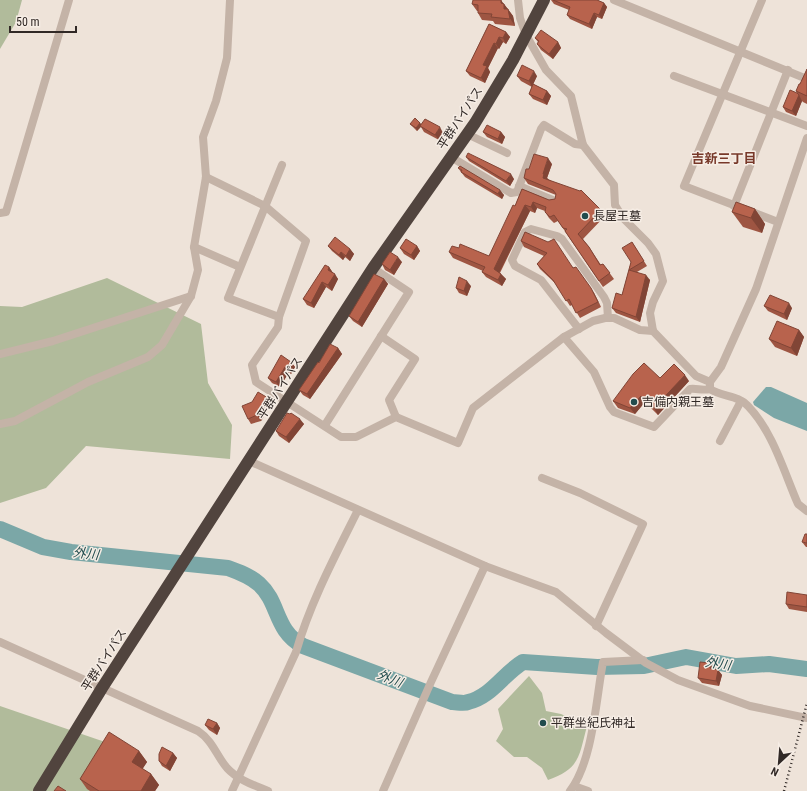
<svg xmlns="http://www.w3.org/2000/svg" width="807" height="791" font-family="'Roboto Condensed','Noto Sans JP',sans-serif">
<rect width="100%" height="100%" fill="#eee3d9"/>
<g fill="#b1bb9b">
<path d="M0,0H22L16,22L0,49Z"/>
<path d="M107,278L201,324L208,383L232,425L230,459L86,446L46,488L0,503V306L22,307Z"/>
<path d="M529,676L542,693L546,711L561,714L587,726C579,756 580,769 548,780L542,768L527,757H514L496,741L503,729L498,709Z"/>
<path d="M0,706L105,742L141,764L154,791H0Z"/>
</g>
<path fill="#7ba7a7" d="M766,387H771L807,403V431L774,418L754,405L753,402Z"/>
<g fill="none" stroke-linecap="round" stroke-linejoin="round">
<path stroke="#7ba7a7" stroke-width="16" d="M0,529L43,547L71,552L228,568C239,572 250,576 259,584C280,603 274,630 303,646L452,702C457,702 464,704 468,702C491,697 504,673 523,662L597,667L644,666L686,657L736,666L769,664L807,669"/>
<g stroke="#c4b3a7" stroke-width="8">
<path d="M518,0L520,18L526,35L546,70L571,96L583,145L614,185L615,205L623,218L648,243L656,254L663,281L653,302L650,313L653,331L696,376L710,382"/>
<path d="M614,0L807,79"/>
<path d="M762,0L684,186L778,222"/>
<path d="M674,76L807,126"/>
<path d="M467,134L507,153"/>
<path d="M807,138L756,289L721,367L710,382V389C722,397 738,395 748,406C773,432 784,472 798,504L807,511"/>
<path d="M451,157L511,193L517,192L541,129L544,125L575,144L583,145"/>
<path d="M206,177L265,206L306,241L279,317L278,327L252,365L256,382L341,437H356L396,417L458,443L473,408L564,337L593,321L605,318H614L640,330L653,331"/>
<path d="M519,186L555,201"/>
<path d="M734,206L788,70"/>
<path d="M0,213L6,212L69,0"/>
<path d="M194,247L240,267"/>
<path d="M279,317L228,298L282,165"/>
<path d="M579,329L541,280L515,266L512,260L525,232L531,229L557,236L562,239L604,297L607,303L608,318"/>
<path d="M381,336L415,359L389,400L396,417"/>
<path d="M564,337L594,372L610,407L614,412L654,427L690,389C697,388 702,391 710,389"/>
<path d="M0,354L53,341L191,296"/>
<path d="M0,424L15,421L88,382L148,357L162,345L191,296L198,270L194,247L206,177L203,137L216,101L227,58L230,0"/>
<path d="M325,425L409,292L373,268"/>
<path d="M720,441L741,401"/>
<path d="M249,461L485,566L556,592L606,633L646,663L678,680L750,706L807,718"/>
<path d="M542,478L580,493L643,524L596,626"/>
<path d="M0,642L198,731C213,741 216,755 227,768C238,780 254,785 268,791"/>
<path d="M574,786L588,791"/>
<path d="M232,791L296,652C310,603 335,556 358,510"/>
<path d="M383,791L431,682L485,566"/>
<path d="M570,791C593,761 596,699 603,662L643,660"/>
</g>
<path stroke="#51443e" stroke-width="12" d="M39,791L102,688L373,268L475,123L513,60L544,0"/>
<path stroke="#312926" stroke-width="2.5" stroke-dasharray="1 3" stroke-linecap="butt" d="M784,791L807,703"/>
</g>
<g fill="#9e5542">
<path d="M501,0L503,3L504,4L513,16L515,26L495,24L493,21L482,20L478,13V11H477L472,4Z"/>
<path d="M551,0H597L604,3L607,7L602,19L597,17L592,29L570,19L567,15L569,10L554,4Z"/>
<path d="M489,24L506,32L510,37L506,44L503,42L499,49L498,48L488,68L490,72L485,83L470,76L466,71Z"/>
<path d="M535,38L558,42L561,48L553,59L541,50L537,44L538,42Z"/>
<path d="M807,69V104L803,102L802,101L796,116L786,112L783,107L797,93L796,91L800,84Z"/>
<path d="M517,76H537L533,84L547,91L551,96L547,105L533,99L529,94L532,87L521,81Z"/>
<path d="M420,123L421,125L443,133L439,140L424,132L421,127L417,131L410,124Z"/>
<path d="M483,132H501L505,137L502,144L487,137Z"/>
<path d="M466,157L514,179L510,186L469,161Z"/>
<path d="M552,164L547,178L548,179L601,210L605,216L583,239L589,247L601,265L603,264L614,279L603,287L558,221L554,223L549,218L545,212V211L537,208L535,213L530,211L500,273L506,279L502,286L486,277L482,272L483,271L453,258L449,252L459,248L489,256L515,206L522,189L549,200L555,199L556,195L528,184L524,178L529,169Z"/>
<path d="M458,168L504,195L502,199L465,177Z"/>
<path d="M755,209L765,224L762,233L743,227L732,212Z"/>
<path d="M525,232L574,268L594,293L601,307L580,318L572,305L570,306L556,284L540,269L537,264L544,256L524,247L521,241Z"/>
<path d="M632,242L647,266L637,272L650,280L640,322L616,313L612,308L622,295L631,262Z"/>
<path d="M328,246L350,249L354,254L350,261L345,257L343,260L332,251Z"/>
<path d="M417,246L420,251L414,260L404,254L400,248Z"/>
<path d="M402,262L394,275L385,270L382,264Z"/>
<path d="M329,267L333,273L338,279L332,291L326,287L314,308L307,305L303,299Z"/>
<path d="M384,279L388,284L362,327L353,321L349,316Z"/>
<path d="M471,286L467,296L459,293L456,288Z"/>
<path d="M764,306L792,308L787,320L768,311Z"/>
<path d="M799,330L804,337L797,356L775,347L769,339Z"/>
<path d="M338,348L342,354L310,399L303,395L299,390Z"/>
<path d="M291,362L295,367L291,374L289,372L280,387L272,383L268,378Z"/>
<path d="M660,378L689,381L658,415L645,402L635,414L618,408L613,401Z"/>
<path d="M268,398L272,403L261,421L251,424L248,419Z"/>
<path d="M290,414L304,424L289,443L279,436L276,431Z"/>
<path d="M802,542L807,543V547H806Z"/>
<path d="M807,595V612L789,609L786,604Z"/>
<path d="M714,669L718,670L722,675L719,686L702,683L698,678Z"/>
<path d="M217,723L220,728L217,735L209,730L205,725Z"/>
<path d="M139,751L147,762L142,769L151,774L159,785L155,791H90L87,789L80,779Z"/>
<path d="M173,753L177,758L170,771L162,766L159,761Z"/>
</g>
<g fill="#814536">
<path d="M501,0L504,5V4L513,16L515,26L504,9L501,3Z"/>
<path d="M604,3L607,7L602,19L599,15Z"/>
<path d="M594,13L597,17L592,29L589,24Z"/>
<path d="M506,32L510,37L506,44L503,38Z"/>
<path d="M499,37L503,42L499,49L496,44Z"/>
<path d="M558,42L561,48L553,59L549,54Z"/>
<path d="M494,43L498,48L488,68L490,72L485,83L481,78L483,65Z"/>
<path d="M534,71L537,76L532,87L529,81Z"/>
<path d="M547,91L551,96L547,105L543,100Z"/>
<path d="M799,95L802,101L796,116L792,111Z"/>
<path d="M420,123L422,125L417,131L416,128Z"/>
<path d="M440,127L443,133L439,140L435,135Z"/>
<path d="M501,132L505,137L502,144L498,139Z"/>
<path d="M548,158L552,164L547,178L549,180L543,178V174Z"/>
<path d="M511,174L514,179L510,186L506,181Z"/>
<path d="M500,190L504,195L502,199L498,194Z"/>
<path d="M533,202L537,208L535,213L531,207Z"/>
<path d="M525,205L530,211L498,275L494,269Z"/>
<path d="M755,209L765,224L762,233L751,218Z"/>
<path d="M417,246L420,251L414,260L411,255Z"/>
<path d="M350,249L354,254L350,261L346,256Z"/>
<path d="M341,252L345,257L343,260L339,255Z"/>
<path d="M398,257L402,262L394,275L390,270Z"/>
<path d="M329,267L333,273L332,275L328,270Z"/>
<path d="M335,274L338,279L332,291L328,285Z"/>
<path d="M501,274L506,279L502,286L498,280Z"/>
<path d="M646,275L650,280L640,322L636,317Z"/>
<path d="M384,279L388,284L362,327L358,322Z"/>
<path d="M467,281L471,286L467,296L464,291Z"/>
<path d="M322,282L326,287L314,308L311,303Z"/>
<path d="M591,288L594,293L601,307L598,302Z"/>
<path d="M789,303L792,308L787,320L784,314Z"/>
<path d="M799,330L804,337L797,356L791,348Z"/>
<path d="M338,348L342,354L310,399L307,394Z"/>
<path d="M291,362L295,367L291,374L287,368Z"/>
<path d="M285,367L289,372L280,387L276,382Z"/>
<path d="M685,375L689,381L658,415L654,408Z"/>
<path d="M641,396L645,402L635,414L630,408Z"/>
<path d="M268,398L272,403L261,421L257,415Z"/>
<path d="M300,419L304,424L289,443L286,437Z"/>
<path d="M710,663L714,669L710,668Z"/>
<path d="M718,670L722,675L719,686L716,681Z"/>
<path d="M217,723L220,728L217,735L213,729Z"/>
<path d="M139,751L147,762L140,773L132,762Z"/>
<path d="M173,753L177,758L170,771L166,766Z"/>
<path d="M151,774L159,785L155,791H141Z"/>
</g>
<g fill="#b8634d" stroke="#814536">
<path d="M473,0H501V3L504,4V9H508L510,19L491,17L492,14L478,13V5L472,4Z"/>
<path d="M553,0H597L604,3L599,15L594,13L589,24L567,15L570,7Z"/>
<path d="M489,24L506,32L503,38L499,37L496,44L494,43L483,65L487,66L481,78L466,71Z"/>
<path d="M541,30L558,42L549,54L537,44L539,41L535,38Z"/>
<path d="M522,65L534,71L529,81L517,76Z"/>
<path d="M807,69V96L796,91L799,84H800Z"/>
<path d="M533,84L547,91L543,100L529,94Z"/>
<path d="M790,90L797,93L799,95L792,111L783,107Z"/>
<path d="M415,118L420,123L416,128L410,124Z"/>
<path d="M425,119L440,127L435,135L420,126Z"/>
<path d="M487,125L501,132L498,139L483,132Z"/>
<path d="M468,153L511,174L506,181L466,157Z"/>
<path d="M534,154L548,158L543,174H544L543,178L580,191L581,190L601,210L578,234L589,247L600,265L603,264L610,273L599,281L565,231L567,229L563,228L554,215L550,217L545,212L546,207L533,202L531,207L525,205L494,269L501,274L498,280L482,272L485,267L449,252L452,246L459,248L460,244L489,256L513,205L515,206L522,189L549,200L555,199L556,194L553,190L524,178L526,169H529Z"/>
<path d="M460,166L500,190L498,194L461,172L462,170L458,168Z"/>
<path d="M736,202L755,209L751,218L732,212Z"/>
<path d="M525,232L548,242L554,239L573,268L576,267L591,288L598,302L576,313L569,299L566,301L553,280L537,264L547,253L521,241Z"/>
<path d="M335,237L350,249L346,256L341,252L339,255L328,246Z"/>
<path d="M406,239L417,246L411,255L400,248Z"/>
<path d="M632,242L644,261L629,270L646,275L636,317L612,308L616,293L622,295L631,262L622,248Z"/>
<path d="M390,252L398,257L390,270L382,264Z"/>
<path d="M325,265L329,267L328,270L335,274L328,285L322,282L311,303L303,299Z"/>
<path d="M374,274L384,279L358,322L349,316Z"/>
<path d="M459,277L467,281L464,291L456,288Z"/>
<path d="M770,295L789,303L784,314L764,306Z"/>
<path d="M777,321L799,330L791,348L769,339Z"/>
<path d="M330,344L338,348L307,394L299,390L318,362L319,363Z"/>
<path d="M281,355L291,362L287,368L285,367L276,382L268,378Z"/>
<path d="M644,363L660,378L674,364L685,375L654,408L641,396L630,408L613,401L633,374Z"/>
<path d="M258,392L268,398L257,415L248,419L242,406L252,402Z"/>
<path d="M287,413L290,414L291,413L300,419L286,437L276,431Z"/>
<path d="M805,534H807V543L802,542Z"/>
<path d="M787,592L807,595V607L786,604Z"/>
<path d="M700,662L710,663V668L718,670L716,681L698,678Z"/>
<path d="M208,719L217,723L213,729L205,725Z"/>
<path d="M109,732L139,751L132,762L151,774L141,791H99L80,779Z"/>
<path d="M162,747L173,753L166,766L159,761V754Z"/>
<path d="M58,786L66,791H54Z"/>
</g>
<g fill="#214c4e" stroke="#f6ede5" stroke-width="1.5">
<circle cx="585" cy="216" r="4"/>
<circle cx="634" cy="402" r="4"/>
<circle cx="543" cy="723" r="4"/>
</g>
<g text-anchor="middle" stroke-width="3" stroke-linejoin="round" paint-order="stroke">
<g font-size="12" fill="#312926" stroke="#f6ede5">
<text transform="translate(460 118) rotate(-57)" y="4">平群バイパス</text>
<text transform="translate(280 388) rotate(-57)" y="4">平群バイパス</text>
<text transform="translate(104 660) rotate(-57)" y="4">平群バイパス</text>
</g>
<g font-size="12" fill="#312926" stroke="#f6ede5" text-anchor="start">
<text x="593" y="220">長屋王墓</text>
<text x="642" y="406">吉備内親王墓</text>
<text x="551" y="727">平群坐紀氏神社</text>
</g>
<g font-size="13" font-weight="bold" fill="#773829" stroke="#f6ede5">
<text x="724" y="163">吉新三丁目</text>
</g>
<g font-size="13" font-style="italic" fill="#214c4e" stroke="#f6ede5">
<text transform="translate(86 553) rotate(6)" y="5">外川</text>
<text transform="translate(718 663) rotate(9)" y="5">外川</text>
<text transform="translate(390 678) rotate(21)" y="5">外川</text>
</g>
</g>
<g transform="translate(779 763) rotate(206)" stroke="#f6ede5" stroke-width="3" paint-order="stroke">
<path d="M0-3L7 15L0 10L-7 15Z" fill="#312926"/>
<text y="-6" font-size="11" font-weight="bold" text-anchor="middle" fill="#312926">N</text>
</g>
<path d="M10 26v6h66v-6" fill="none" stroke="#312926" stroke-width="2"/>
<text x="16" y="26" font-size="12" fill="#312926" stroke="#f6ede5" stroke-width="3" paint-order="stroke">50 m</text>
</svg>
